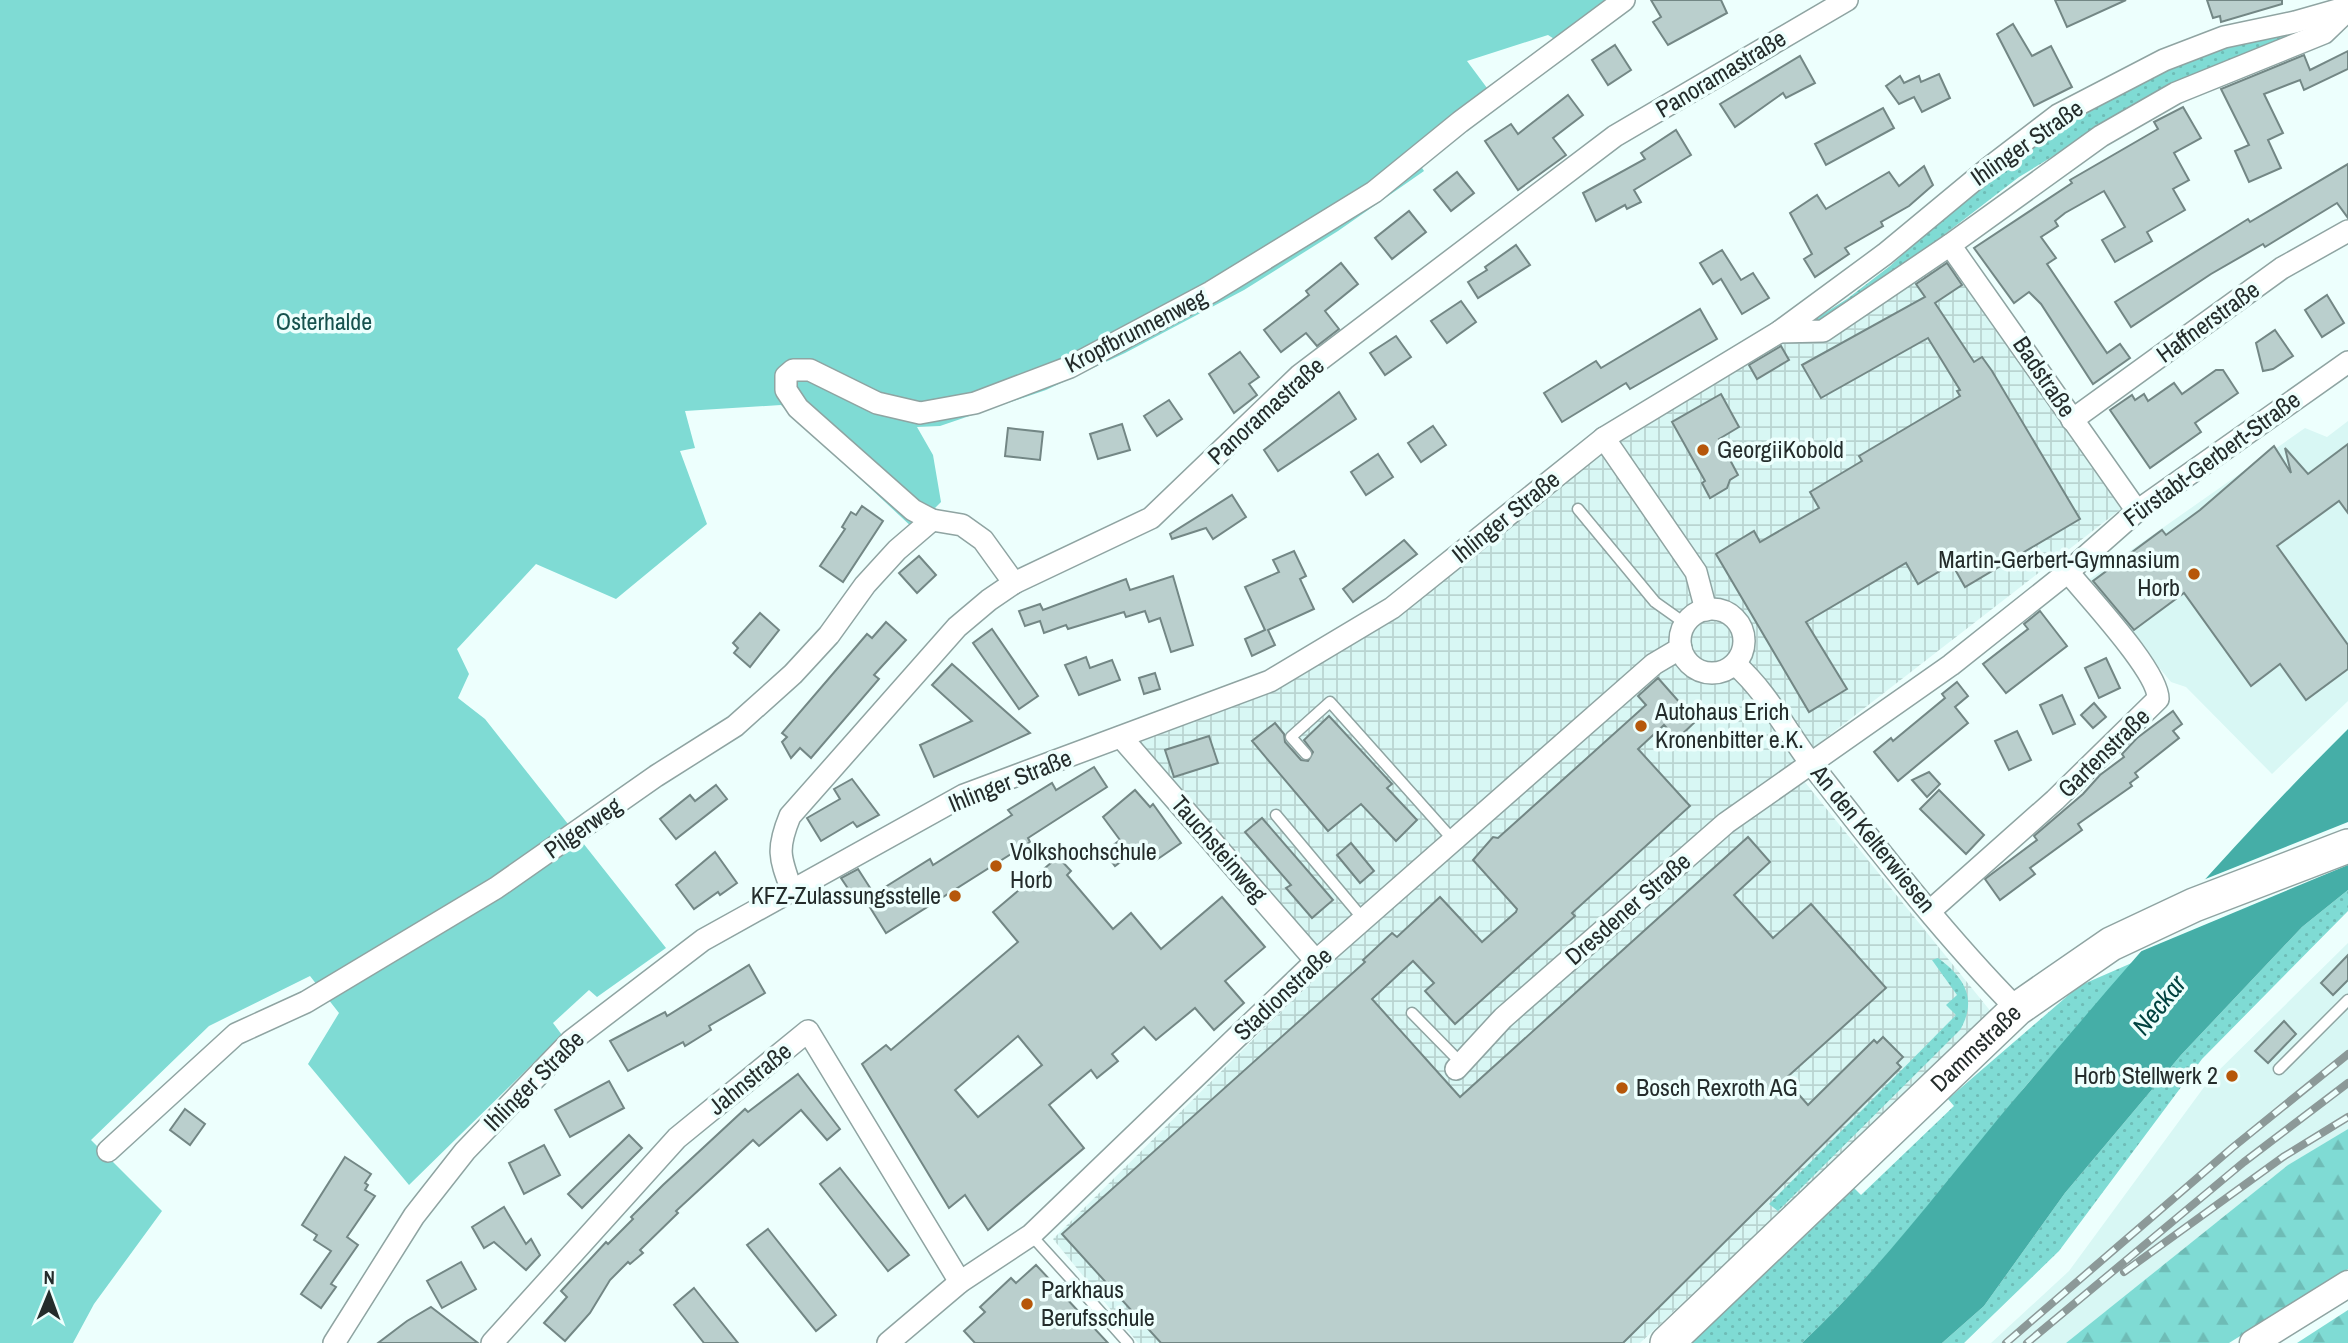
<svg xmlns="http://www.w3.org/2000/svg" width="2348" height="1343" font-family="'Archivo Narrow',sans-serif">
<defs>
<pattern id="industrial-grid" width="8" height="8" patternUnits="userSpaceOnUse" patternTransform="scale(1.75)"><rect width="8" height="8" fill="#d8f7f4"/><path d="M0 4h8M4 0v8" fill="none" stroke="#b9d4d1"/></pattern>
<pattern id="grass-dots" width="8" height="8" patternUnits="userSpaceOnUse" patternTransform="scale(1.75)"><rect width="8" height="8" fill="#7fdbd4"/><path d="M2 2h.1M6 6h.1" fill="none" stroke="#6ebcb6" stroke-width="1.8" stroke-linecap="round"/></pattern>
<pattern id="forest-firs" width="22" height="20" patternUnits="userSpaceOnUse" patternTransform="scale(1.75)"><rect width="22" height="20" fill="#7fdbd4"/><path d="M5 1l3.5 6h-7zM16 11l3.5 6h-7z" fill="#6ebcb6"/></pattern>
</defs>
<rect width="100%" height="100%" fill="#edfffd"/>
<g fill="#d8f7f4">
<path d="M2348,421V701L2272,774L2186,687L2171,682L2087,581L2305,428L2327,437Z"/>
<path d="M2348,943V1129L2288,1165L2066,1343H1991L2069,1271L2210,1079Z"/>
</g>
<path fill="url(#industrial-grid)" d="M1948,255L2121,509L1791,765L1992,1013L1640,1343H1138L1053,1239L1326,967L1138,743L1275,690L1399,615L1620,440L1788,339L1827,341Z"/>
<g fill="url(#grass-dots)">
<path d="M2313,29L2144,101L2019,177L1849,308L1815,324L1812,321L1847,299L1890,266L1970,194L2069,120L2181,63L2240,43Z"/>
<path d="M2348,890V911L2202,1059L2059,1251L1964,1343H1942L1984,1306L2065,1193L2181,1055L2302,927Z"/>
<path d="M1938,958C1964,977 1978,999 1960,1030L1778,1211L1769,1204L1956,1015L1946,1005L1957,995L1932,960Z"/>
<path d="M2134,962C2096,1009 2053,1052 2015,1099C1946,1182 1881,1269 1802,1343H1688L1853,1187L1861,1195L1954,1106L1948,1099L2079,986Z"/>
</g>
<g fill="url(#forest-firs)">
<path d="M2348,1129V1269L2229,1343H2066L2288,1165Z"/>
<path d="M2348,1310V1343H2297Z"/>
</g>
<path fill="#7fdbd4" d="M0,0H1626L1559,42L1548,35L1467,61L1490,92L1412,152L1424,171L1338,231L1244,290L1125,353L1046,390L940,426L917,427L933,455L941,502L914,529L781,405L685,411L695,448L680,451L707,524L616,599L536,564L457,649L469,674L458,698L485,719L666,948L597,997L589,990L553,1023L562,1035L409,1185L308,1064L339,1013L310,976L209,1026L91,1140L162,1211L94,1304L73,1343H0Z"/>
<path fill="#45aea7" d="M2348,729V890L2302,927L2181,1055L2065,1193L1984,1306L1942,1343H1802C1882,1268 1947,1179 2018,1095C2124,970 2232,844 2348,729Z"/>
<path fill="#edfffd" d="M2348,822V865L2137,953L2203,880Z"/>
<g fill="#bacfcd" stroke="#738785" stroke-width="2" fill-rule="evenodd">
<path d="M1651,0H1721L1727,13L1668,45L1653,22L1661,17Z"/>
<path d="M2055,0H2126L2067,27Z"/>
<path d="M2207,0H2282V4L2221,22L2220,16L2213,18Z"/>
<path d="M2013,24L2032,56L2051,46L2072,87L2034,106L1997,34Z"/>
<path d="M1615,45L1631,70L1608,85L1592,60Z"/>
<path d="M2348,51V69L2304,90L2300,80L2264,94L2283,133L2268,140L2281,168L2249,182L2235,151L2249,145L2221,89L2304,55L2310,70Z"/>
<path d="M1800,56L1815,83L1786,98L1783,93L1735,127L1720,104Z"/>
<path d="M1939,74L1950,98L1922,112L1914,97L1899,104L1886,86L1900,76L1904,83L1919,76L1921,82Z"/>
<path d="M1568,95L1583,115L1553,138L1566,155L1518,190L1485,141L1511,124L1518,134Z"/>
<path d="M2183,107L2201,138L2174,153L2189,180L2173,189L2185,210L2147,232L2152,241L2115,262L2102,240L2125,227L2104,191L2065,213L2055,221L2058,226L2041,237L2056,258L2047,264L2107,353L2120,344L2130,358L2093,384L2041,304L2029,292L2014,303L1974,248L2072,183L2070,180L2158,129L2154,122Z"/>
<path d="M1883,108L1894,128L1826,165L1815,144Z"/>
<path d="M1676,130L1691,155L1634,190L1641,202L1627,209L1625,205L1596,221L1583,193L1645,159L1641,153Z"/>
<path d="M2348,164V218L2337,203L2265,247L2263,244L2211,274L2131,327L2115,302L2248,219L2250,222Z"/>
<path d="M1924,166L1933,185L1909,206L1881,222L1883,226L1845,248L1849,254L1815,277L1804,259L1812,254L1790,213L1817,195L1826,209L1889,172L1899,186Z"/>
<path d="M1457,172L1474,193L1451,211L1434,190Z"/>
<path d="M1409,211L1426,232L1392,259L1375,238Z"/>
<path d="M1516,245L1530,265L1478,298L1468,282L1487,270L1485,267Z"/>
<path d="M1722,250L1741,280L1753,273L1769,298L1742,314L1721,279L1713,284L1700,263Z"/>
<path d="M1341,263L1358,284L1325,311L1339,329L1317,346L1306,333L1281,352L1264,330L1309,295L1306,291Z"/>
<path d="M1947,263L1962,285L1935,303L1974,362L1982,357L1992,371L2080,519L1965,587L1952,564L1918,584L1906,563L1806,622L1847,689L1809,712L1716,554L1754,531L1760,542L1819,508L1810,492L1862,461L1859,456L1960,396L1957,391L1960,390L1928,338L1821,398L1802,365L1925,297L1916,284Z"/>
<path d="M2327,295L2344,323L2322,337L2305,310Z"/>
<path d="M1461,301L1476,322L1447,343L1431,321Z"/>
<path d="M1700,309L1717,339L1630,389L1626,383L1562,422L1544,393L1596,361L1601,368Z"/>
<path d="M2275,330L2293,356L2273,369L2263,371L2256,343Z"/>
<path d="M1396,336L1411,357L1385,375L1370,353Z"/>
<path d="M1781,346L1789,360L1757,379L1749,365Z"/>
<path d="M1240,352L1259,377L1249,384L1257,395L1234,413L1209,374Z"/>
<path d="M2216,370H2223L2238,393L2195,423L2201,432L2150,468L2110,410L2132,395L2135,400L2144,394L2148,401L2174,383L2182,394Z"/>
<path d="M1339,392L1356,419L1278,471L1264,450Z"/>
<path d="M1721,394L1739,427L1719,439L1738,475L1730,480L1727,488L1710,498L1702,483L1705,481L1672,422Z"/>
<path d="M1169,400L1182,419L1157,436L1144,416Z"/>
<path d="M1122,424L1130,450L1098,459L1090,434Z"/>
<path d="M1433,426L1446,445L1421,462L1408,443Z"/>
<path d="M1008,428L1043,432L1040,460L1005,456Z"/>
<path d="M2348,444V513L2339,501L2277,546L2348,645V669L2306,700L2280,664L2251,686L2184,593L2134,630L2093,581L2162,530L2166,535L2200,510L2274,446L2291,473L2285,448L2308,474Z"/>
<path d="M1378,454L1393,477L1366,495L1351,472Z"/>
<path d="M1232,495L1246,517L1213,539L1206,528L1172,539L1170,534Z"/>
<path d="M862,506L883,521L843,582L820,566L845,529L842,527L851,512L856,515Z"/>
<path d="M1404,540L1417,554L1353,602L1343,589Z"/>
<path d="M1294,551L1306,576L1300,579L1314,609L1268,630L1275,645L1252,656L1245,639L1265,630L1245,587L1279,572L1273,560Z"/>
<path d="M919,556L936,575L917,593L899,573Z"/>
<path d="M1173,576L1193,645L1171,652L1160,618L1149,622L1145,611L1126,617L1124,612L1068,629L1066,625L1044,633L1040,621L1025,626L1019,611L1040,604L1043,610L1126,579L1130,590Z"/>
<path d="M2040,611L2067,646L2006,693L1983,664L2028,629L2024,624Z"/>
<path d="M760,613L779,630L750,667L734,653L738,648L733,643Z"/>
<path d="M886,622L906,640L874,675L879,679L811,758L800,748L791,758L782,742L787,737L782,733L867,634L872,638Z"/>
<path d="M992,629L1038,696L1019,709L973,643Z"/>
<path d="M1086,657L1090,668L1112,660L1120,680L1079,695L1065,665Z"/>
<path d="M2106,658L2120,688L2099,698L2085,668Z"/>
<path d="M952,664L1030,733L934,777L920,745L972,721L932,685Z"/>
<path d="M1155,673L1160,689L1144,694L1139,678Z"/>
<path d="M1658,678L1696,721L1677,739L1664,725L1638,749L1690,806L1572,913L1575,916L1455,1024L1425,991L1434,983L1413,961L1372,999L1460,1097L1748,837L1770,862L1734,895L1773,938L1811,904L1886,988L1785,1079L1808,1105L1874,1040L1877,1043L1883,1037L1903,1057L1897,1063L1901,1067L1623,1343H1161L1062,1234L1365,962L1363,960L1392,933L1397,937L1440,897L1482,942L1516,912L1517,909L1473,860L1493,837L1498,838L1646,705L1638,696Z"/>
<path d="M1957,682L1968,696L1955,707L1968,723L1898,781L1874,752L1891,738L1893,741L1945,698L1942,694Z"/>
<path d="M2062,695L2075,724L2053,734L2040,705Z"/>
<path d="M2094,703L2106,717L2093,728L2081,715Z"/>
<path d="M2173,711L2182,724L2173,731L2179,738L2135,773L2138,777L2130,783L2132,786L2078,824L2082,830L2030,868L2035,874L2000,900L1985,879L2037,840L2034,836L2083,794L2100,775L2124,757L2122,754L2137,738Z"/>
<path d="M1329,716L1392,784L1387,788L1417,820L1396,841L1361,804L1328,831L1252,741L1275,723L1284,734L1285,742L1301,760L1308,761L1313,752L1304,740Z"/>
<path d="M2017,731L2031,760L2009,770L1995,741Z"/>
<path d="M1209,736L1218,763L1174,777L1165,750Z"/>
<path d="M1094,767L1107,787L1028,838L1030,842L886,933L866,901L859,905L841,878L858,869L874,894L930,859L933,865L1012,815L1008,810L1052,783L1056,790Z"/>
<path d="M1929,772L1940,784L1927,797L1912,780Z"/>
<path d="M852,779L879,815L857,827L853,822L821,841L807,818L840,799L834,789Z"/>
<path d="M716,785L727,799L676,839L660,819L690,795L695,801Z"/>
<path d="M1135,790L1150,807L1153,804L1181,843L1155,861L1143,845L1115,866L1104,852L1120,840L1103,817Z"/>
<path d="M1939,790L1984,835L1966,854L1920,809Z"/>
<path d="M1262,818L1333,900L1312,918L1286,888L1291,885L1245,832Z"/>
<path d="M1351,843L1374,871L1360,883L1337,855Z"/>
<path d="M715,852L737,883L720,895L718,892L694,909L676,885Z"/>
<path d="M1058,857L1071,871L1067,875L1113,929L1131,913L1161,949L1222,897L1265,947L1225,981L1244,1003L1214,1030L1195,1008L1156,1040L1144,1027L1112,1054L1118,1061L1097,1078L1091,1070L1049,1105L1084,1148L988,1230L965,1195L949,1208L862,1064L886,1045L891,1050L1018,942L993,912ZM1018,1036L1042,1065L978,1117L955,1090Z"/>
<path d="M2348,955V980L2333,995L2321,983Z"/>
<path d="M749,965L765,993L709,1026L711,1030L685,1046L683,1042L628,1071L610,1041L665,1012L667,1016Z"/>
<path d="M2284,1021L2296,1034L2268,1063L2255,1051Z"/>
<path d="M798,1074L840,1129L827,1140L801,1110L759,1146L753,1140L676,1211L678,1213L640,1250L643,1253L630,1264L628,1262L610,1280L590,1313L565,1341L544,1323L567,1297L561,1291L606,1242L608,1244L633,1219L631,1217L663,1185L745,1109L748,1112Z"/>
<path d="M609,1081L624,1108L570,1137L555,1110Z"/>
<path d="M185,1109L205,1124L190,1145L170,1130Z"/>
<path d="M629,1135L642,1148L582,1208L568,1194Z"/>
<path d="M544,1145L560,1175L524,1194L509,1163Z"/>
<path d="M345,1157L371,1174L365,1183L368,1185L365,1190L375,1196L347,1237L358,1245L331,1284L336,1287L321,1308L301,1294L331,1251L314,1240L317,1235L302,1225Z"/>
<path d="M840,1168L909,1255L888,1271L820,1184Z"/>
<path d="M504,1207L526,1244L531,1239L540,1255L526,1270L494,1242L484,1248L472,1227Z"/>
<path d="M768,1229L836,1315L816,1331L747,1245Z"/>
<path d="M461,1262L476,1289L442,1308L427,1281Z"/>
<path d="M1036,1265L1053,1283L1052,1294L1065,1297L1108,1343H975L964,1331L985,1312L980,1307L1011,1278L1016,1283Z"/>
<path d="M694,1288L738,1343H704L674,1305Z"/>
<path d="M431,1307L478,1343H378L407,1321Z"/>
</g>
<g fill="none" stroke-linecap="round" stroke-linejoin="round">
<defs>
<g id="service">
<path d="M1578,509L1655,602L1686,624"/>
<path d="M1306,754L1291,737L1330,702L1454,841"/>
<path d="M1276,815L1364,920"/>
<path d="M1412,1013L1461,1063"/>
<path d="M2279,1069L2348,1000"/>
<path d="M1031,1235L1079,1288L1058,1289"/>
<path d="M1079,1288L1128,1343"/>
</g>
<g id="minor">
<path d="M1950,245L2137,511"/>
<path d="M1779,332L1823,331L1950,245L2101,136L2176,93L2324,33L2348,10"/>
<path d="M2072,420L2282,268L2348,231"/>
<path d="M1604,438L1696,572L1706,610"/>
<path d="M1014,583L983,540L962,525L932,520L913,510L798,408L786,390V376L793,370H810L877,403L920,413L975,403L1070,367L1211,292L1374,192L1460,122L1624,0"/>
<circle cx="1712" cy="641" r="32"/>
<path d="M1735,664C1768,693 1786,731 1812,765C1877,848 1943,934 2017,1009"/>
<path d="M1121,737L1316,961"/>
<path d="M792,891C780,858 776,850 790,816L957,627L989,600L1014,583L1151,518L1300,375L1615,136L1847,0"/>
<path d="M1930,911L2055,800L2158,699C2159,672 2088,597 2068,572"/>
<path d="M1456,1069L1503,1018L1726,823L1951,665L2068,572L2137,511L2348,362"/>
<path d="M108,1151L236,1034L306,1002L496,888L656,776L735,726L793,674L829,635L865,585L897,550L932,520"/>
<path d="M334,1343L414,1216L465,1151L571,1041L703,940L964,795L1270,681L1392,608L1604,438L1779,332L1885,254L1990,167L2058,115L2164,60L2224,37L2295,22L2348,7"/>
<path d="M492,1343L677,1138L808,1031L960,1282"/>
<path d="M888,1343L960,1282L1031,1235L1316,961L1654,664L1681,648"/>
</g>
<path id="tertiary" d="M2253,1343L2348,1284"/>
<g id="primary">
<path id="s1" d="M1667,1343L2017,1009L2111,944L2194,905L2348,846"/>
</g>
</defs>
<use href="#service" stroke="#8fa4a2" stroke-width="13"/>
<use href="#minor" stroke="#8fa4a2" stroke-width="24"/>
<use href="#tertiary" stroke="#8fa4a2" stroke-width="29"/>
<use href="#primary" stroke="#8fa4a2" stroke-width="36"/>
<use href="#service" stroke="#fff" stroke-width="10"/>
<use href="#minor" stroke="#fff" stroke-width="21"/>
<use href="#tertiary" stroke="#fff" stroke-width="26"/>
<use href="#primary" stroke="#fff" stroke-width="33"/>
<defs>
<g id="rail">
<path d="M2124,1272L2283,1157L2348,1117"/>
<path d="M2006,1343L2232,1148L2348,1054"/>
<path d="M2027,1343L2244,1162L2348,1083"/>
</g>
</defs>
<use href="#rail" stroke="#8c9998" stroke-width="8"/>
<use href="#rail" stroke="#edfffd" stroke-width="5" stroke-dasharray="16" stroke-linecap="butt"/>
</g>
<g fill="#b6570a" stroke="#edfffd" stroke-width="2.5">
<circle cx="1703" cy="450" r="7"/>
<circle cx="2194" cy="574" r="7"/>
<circle cx="1641" cy="726" r="7"/>
<circle cx="996" cy="866" r="7"/>
<circle cx="955" cy="896" r="7"/>
<circle cx="2232" cy="1076" r="7"/>
<circle cx="1622" cy="1088" r="7"/>
<circle cx="1027" cy="1304" r="7"/>
</g>
<g text-anchor="middle" stroke-width="7" stroke-linejoin="round" paint-order="stroke">
<g font-size="24" fill="#242c2b" stroke="#edfffd">
<text transform="translate(1721 74) rotate(-31)" y="8">Panoramastraße</text>
<text transform="translate(2027 143) rotate(-35)" y="8">Ihlinger Straße</text>
<text transform="translate(2208 322) rotate(-36)" y="8">Haffnerstraße</text>
<text transform="translate(1136 331) rotate(-27)" y="8">Kropfbrunnenweg</text>
<text transform="translate(2044 377) rotate(56)" y="8">Badstraße</text>
<text transform="translate(1266 411) rotate(-42)" y="8">Panoramastraße</text>
<text transform="translate(2212 459) rotate(-36)" y="8">Fürstabt-Gerbert-Straße</text>
<text transform="translate(1506 517) rotate(-39)" y="8">Ihlinger Straße</text>
<text transform="translate(2104 753) rotate(-44)" y="8">Gartenstraße</text>
<text transform="translate(1010 781) rotate(-22)" y="8">Ihlinger Straße</text>
<text transform="translate(583 828) rotate(-35)" y="8">Pilgerweg</text>
<text transform="translate(1873 839) rotate(51)" y="8">An den Kelterwiesen</text>
<text transform="translate(1219 849) rotate(49)" y="8">Tauchsteinweg</text>
<text transform="translate(1628 909) rotate(-41)" y="8">Dresdener Straße</text>
<text transform="translate(1283 994) rotate(-43)" y="8">Stadionstraße</text>
<text dy="8" stroke="none"><textPath href="#s1" startOffset="427">Dammstraße</textPath></text>
<text transform="translate(750 1079) rotate(-39)" y="8">Jahnstraße</text>
<text transform="translate(534 1081) rotate(-45)" y="8">Ihlinger Straße</text>
</g>
<g font-size="24" fill="#16524e" stroke="#edfffd">
<text x="324" y="330">Osterhalde</text>
</g>
<g font-size="24" fill="#242c2b" stroke="#edfffd" text-anchor="start">
<text x="1717" y="458">GeorgiiKobold</text>
<text x="2180" y="568" text-anchor="end">Martin-Gerbert-Gymnasium<tspan x="2180" dy="28">Horb</tspan></text>
<text x="1655" y="720">Autohaus Erich<tspan x="1655" dy="28">Kronenbitter e.K.</tspan></text>
<text x="1010" y="860">Volkshochschule<tspan x="1010" dy="28">Horb</tspan></text>
<text x="941" y="904" text-anchor="end">KFZ-Zulassungsstelle</text>
<text x="2218" y="1084" text-anchor="end">Horb Stellwerk 2</text>
<text x="1636" y="1096">Bosch Rexroth AG</text>
<text x="1041" y="1298">Parkhaus<tspan x="1041" dy="28">Berufsschule</tspan></text>
</g>
<g font-size="26" font-style="italic" fill="#00423f" stroke="#edfffd">
<text transform="translate(2159 1005) rotate(-51)" y="9">Neckar</text>
</g>
</g>
<g transform="translate(49 1294) rotate(1)" stroke="#edfffd" stroke-width="5" paint-order="stroke">
<path d="M0-5L12 26L0 18L-12 26Z" fill="#242c2b"/>
<text y="-10" font-size="19" font-weight="bold" text-anchor="middle" fill="#242c2b">N</text>
</g>
</svg>
